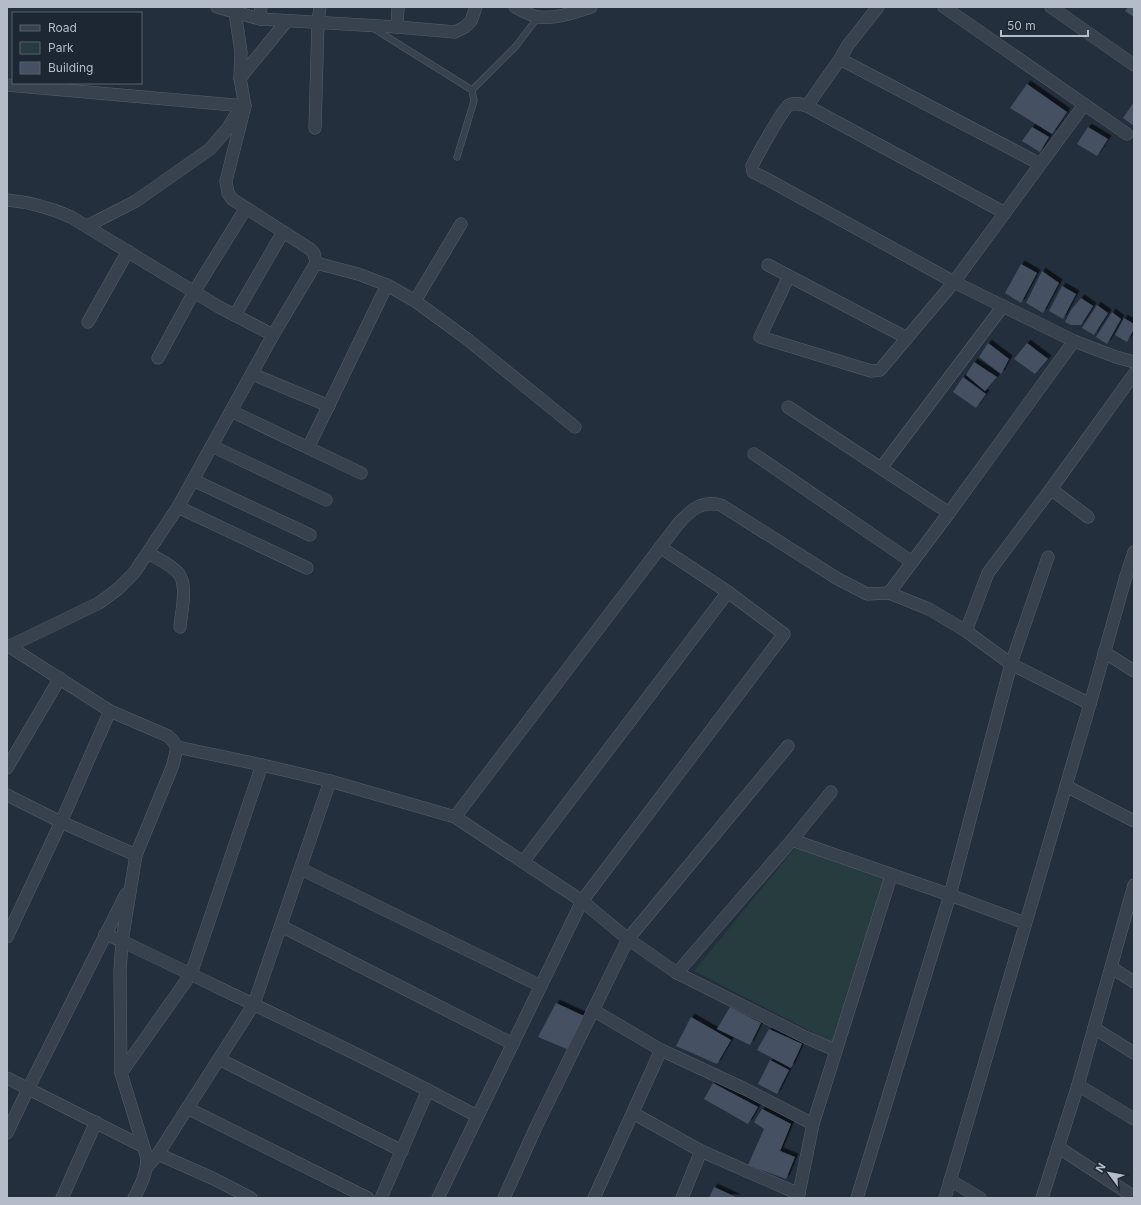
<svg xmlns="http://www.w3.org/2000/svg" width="1141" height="1205" font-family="Inter,sans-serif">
<defs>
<filter id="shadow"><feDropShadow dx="3.5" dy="-3.5" stdDeviation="0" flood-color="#0009"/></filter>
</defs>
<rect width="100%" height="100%" fill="#242f3e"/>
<path fill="#263c3f" d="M795,848L883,879L833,1043L694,971Z"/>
<g fill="#455162" filter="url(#shadow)">
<path d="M1128,7H1134V17L1125,11Z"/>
<path d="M1027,84L1067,112L1052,134L1010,108Z"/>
<path d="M1134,102V126L1123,118Z"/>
<path d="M1032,127L1049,137L1040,152L1022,141Z"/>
<path d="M1088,127L1108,139L1097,156L1077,144Z"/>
<path d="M1021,264L1037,273L1021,303L1005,293Z"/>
<path d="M1042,271L1059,283L1043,313L1026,303Z"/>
<path d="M1062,286L1076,294L1063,319L1049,311Z"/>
<path d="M1081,298L1093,306L1081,325H1071L1065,322L1071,310Z"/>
<path d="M1097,305L1108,313L1094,335L1082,328Z"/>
<path d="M1112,312L1121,319L1107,344L1096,337Z"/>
<path d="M1124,318L1134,324V329L1127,342L1115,335Z"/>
<path d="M988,343L1009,359L1001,374L979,357Z"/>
<path d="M1027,343L1048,359L1035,374L1014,359Z"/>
<path d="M974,362L997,377L985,391L966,375Z"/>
<path d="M963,377L986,394L976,408L953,392Z"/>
<path d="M556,1003L584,1016L567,1049L538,1037Z"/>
<path d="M730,1007L761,1023L750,1045L717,1029Z"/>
<path d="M691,1017L731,1040L717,1064L676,1046Z"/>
<path d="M769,1029L802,1044L791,1068L757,1050Z"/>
<path d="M770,1060L789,1070L777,1094L758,1084Z"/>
<path d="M713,1083L758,1107L748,1124L704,1099Z"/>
<path d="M762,1109L791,1124L780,1151L795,1157L786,1179L748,1165L764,1129L754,1122Z"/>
<path d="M714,1187L738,1198H709Z"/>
</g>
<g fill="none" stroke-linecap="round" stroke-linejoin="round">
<defs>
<g id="service">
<path d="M373,28L472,90L474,101L457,157"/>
<path d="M472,90L516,46L538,17"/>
</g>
<g id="minor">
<path d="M217,7L260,19L397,27"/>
<path d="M398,7L397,27L455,32L465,27L471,21L476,7"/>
<path d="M515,7C523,11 531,16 539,17C556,19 575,12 591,7"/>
<path d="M944,7L1127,134"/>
<path d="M1051,7L1134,65"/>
<path d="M260,19L261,7"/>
<path d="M840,59L1040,164"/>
<path d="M240,78L286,22"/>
<path d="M7,85L245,106"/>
<path d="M807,106L840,59L848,45L878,7"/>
<path d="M315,128L318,23L320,7"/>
<path d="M7,200C29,202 51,208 71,217L219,307L273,335"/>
<path d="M1005,213L807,106C801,104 795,102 789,105C782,110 757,156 752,166L753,172L763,177L954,282L1074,341L1116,357L1134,362"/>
<path d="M87,226L136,201L210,149L228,128L241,106"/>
<path d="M316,263L358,274L387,285L415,301L467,339L575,427"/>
<path d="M768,265L907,338"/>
<path d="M789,276L760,337L871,371L880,370L954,282L1084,105"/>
<path d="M415,301L461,224"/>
<path d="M235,315L283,232"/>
<path d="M88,322L128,251"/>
<path d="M158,358L194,292L246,208"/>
<path d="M252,374L329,406"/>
<path d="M788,407L949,513"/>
<path d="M231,411L361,473"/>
<path d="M212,446L326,500"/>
<path d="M308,448L387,285"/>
<path d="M754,454L912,562"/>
<path d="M881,468L1003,306"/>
<path d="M193,480L310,535"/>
<path d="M1051,489L1088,517"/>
<path d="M178,507L307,568"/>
<path d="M148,553C158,559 172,565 179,574C188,586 181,613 180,627"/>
<path d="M889,593L949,513L1074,341"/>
<path d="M966,631L988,573L1051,489L1134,374"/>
<path d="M7,645L110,711L168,736L173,741L177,747L173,765L136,855L122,941L120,971L121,1073L147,1158C147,1173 141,1185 134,1198"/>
<path d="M10,646L99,603L118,589L134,573L178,507L273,335L316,263L314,253L310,249L232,199L228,193L226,181L245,106L240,78L241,52L235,12"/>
<path d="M1104,652L1134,671"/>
<path d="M177,747L262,765L330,781L455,817L582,901L628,939L677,973L805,1037L835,1050"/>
<path d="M7,768L60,678"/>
<path d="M1066,786L1134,821"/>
<path d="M7,795L61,822L136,855"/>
<path d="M455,817L678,524C691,510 701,500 721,505L838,579L867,594L889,593L929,609L966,631L1011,664L1090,704"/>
<path d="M792,840L950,895L1025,923"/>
<path d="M523,862L728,592"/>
<path d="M301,869L541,986"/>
<path d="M281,926L513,1044"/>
<path d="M105,934L122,941C241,999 361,1054 477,1116"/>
<path d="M7,937L61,822L110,711"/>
<path d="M1112,968L1134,982"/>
<path d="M677,973L792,840L831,792"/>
<path d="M593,1010L661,1050L745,1089L813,1124"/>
<path d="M1094,1028L1134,1053"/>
<path d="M219,1059L402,1151"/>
<path d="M121,1073L191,974L262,765"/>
<path d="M7,1078L142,1146"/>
<path d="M1078,1085L1134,1119"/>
<path d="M187,1108L368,1198"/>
<path d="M633,1113L701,1151L799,1194"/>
<path d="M7,1133L28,1089L126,894"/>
<path d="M1058,1147L1134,1197"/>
<path d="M158,1154L212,1178L251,1198"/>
<path d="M147,1167L158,1154L254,1004L330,781"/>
<path d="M950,1180L980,1198"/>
<path d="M62,1198L96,1122"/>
<path d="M381,1198L428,1090"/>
<path d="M438,1198L582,901L784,634L728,592L660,547"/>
<path d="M504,1198L536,1127L628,939L788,746"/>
<path d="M594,1198L661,1050"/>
<path d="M682,1198L701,1151"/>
<path d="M798,1198L813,1124L891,876"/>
<path d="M857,1198L950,895L1011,664L1048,557"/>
<path d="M945,1198L1090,704L1126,576L1134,552"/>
<path d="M1042,1198L1078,1085L1134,885"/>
</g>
</defs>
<use href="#service" stroke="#565f6c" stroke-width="7"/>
<use href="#minor" stroke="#565f6c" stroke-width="13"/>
<use href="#service" stroke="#38414e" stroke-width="6"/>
<use href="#minor" stroke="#38414e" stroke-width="12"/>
</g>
<rect width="1141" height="1205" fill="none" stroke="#b4bcc9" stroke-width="16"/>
<rect x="12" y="12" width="130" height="72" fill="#1d2633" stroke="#59626f"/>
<rect x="20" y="25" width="20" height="6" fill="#38414e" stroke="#59626f"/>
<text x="48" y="32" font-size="12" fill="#b4bcc9">Road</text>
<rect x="20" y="42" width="20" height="12" fill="#263c3f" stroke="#59626f"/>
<text x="48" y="52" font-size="12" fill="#b4bcc9">Park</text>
<rect x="20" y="62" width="20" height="12" fill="#455162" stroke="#59626f"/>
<text x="48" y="72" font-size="12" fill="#b4bcc9">Building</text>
<g transform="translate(1109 1173) rotate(302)" stroke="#1d2633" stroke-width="3" paint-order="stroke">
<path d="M0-3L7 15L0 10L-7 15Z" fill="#b4bcc9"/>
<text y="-6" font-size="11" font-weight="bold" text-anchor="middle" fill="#b4bcc9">N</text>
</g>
<path d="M1001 30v6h87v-6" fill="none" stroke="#b4bcc9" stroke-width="2"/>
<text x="1007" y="30" font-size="12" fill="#b4bcc9" stroke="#1d2633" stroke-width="3" paint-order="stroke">50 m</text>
</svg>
